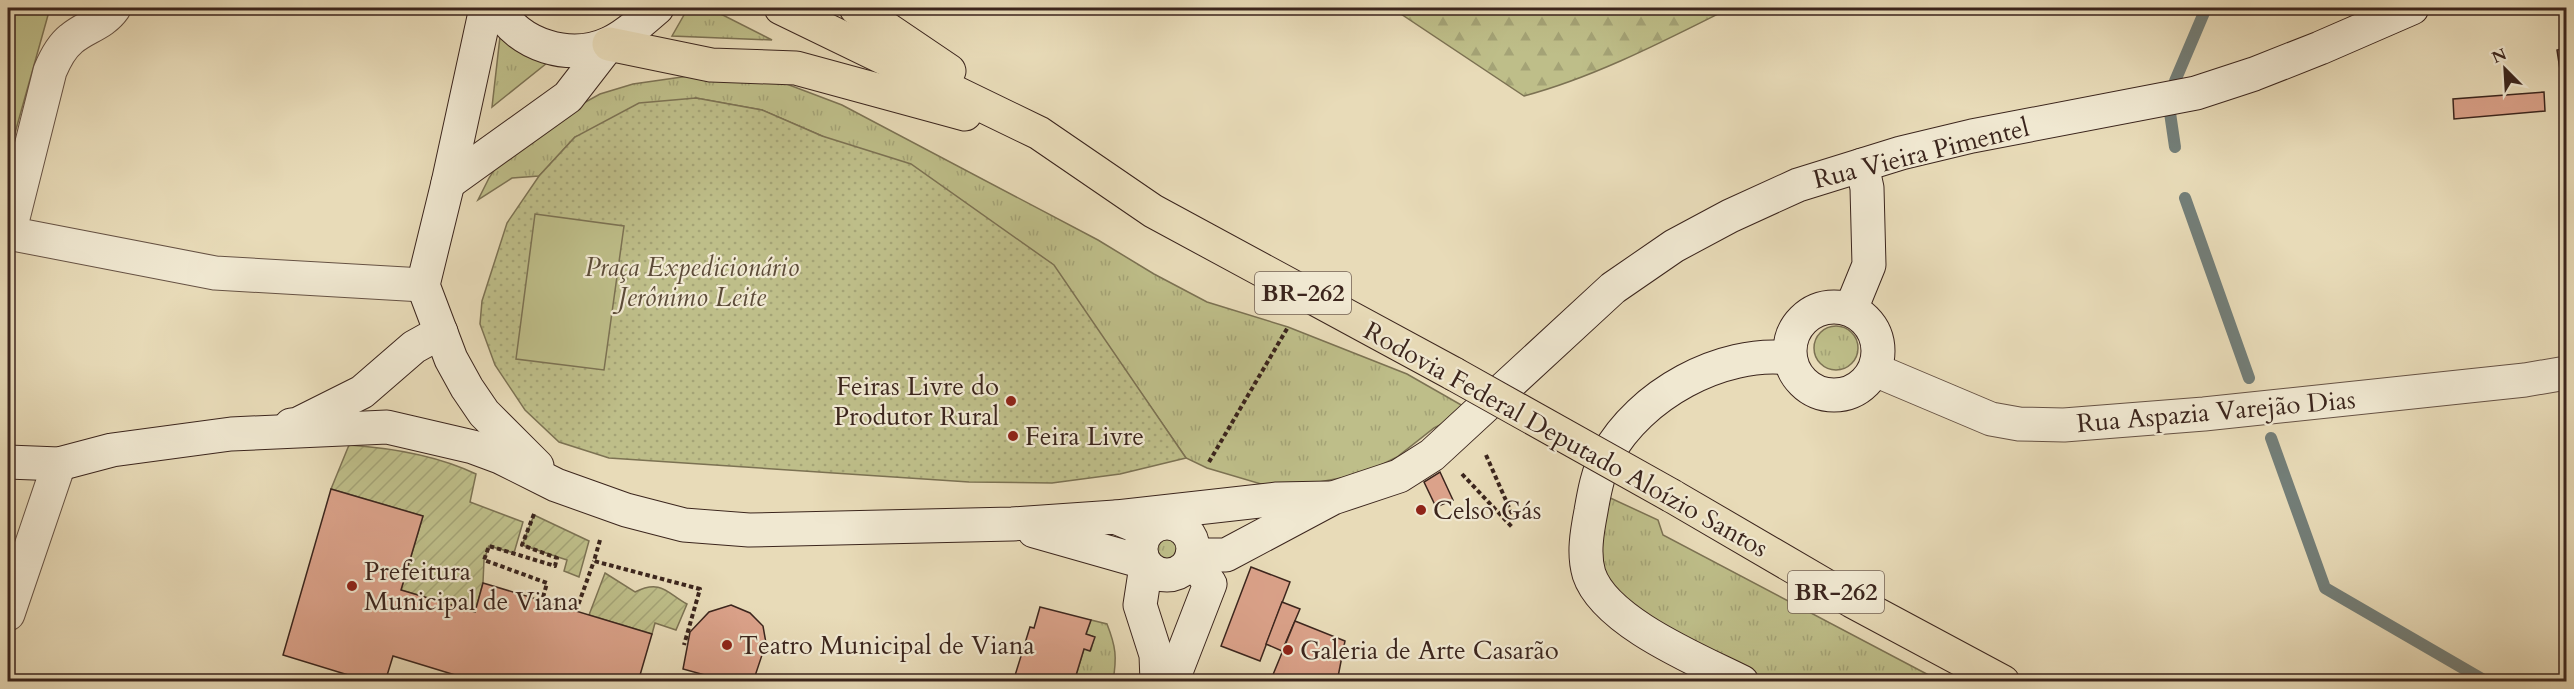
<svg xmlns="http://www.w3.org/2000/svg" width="2574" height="689" font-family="Cardo,serif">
<defs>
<pattern id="grass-tufts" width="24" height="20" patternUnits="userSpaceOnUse" patternTransform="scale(1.5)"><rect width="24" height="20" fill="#bebe89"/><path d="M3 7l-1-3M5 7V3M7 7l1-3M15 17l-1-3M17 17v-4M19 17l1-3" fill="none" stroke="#a4a376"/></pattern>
<pattern id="forest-firs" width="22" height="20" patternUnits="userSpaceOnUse" patternTransform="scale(1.5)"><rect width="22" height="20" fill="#bebe89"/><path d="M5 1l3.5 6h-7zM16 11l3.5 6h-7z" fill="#a4a376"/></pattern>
<pattern id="park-dots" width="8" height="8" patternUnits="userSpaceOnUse" patternTransform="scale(1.5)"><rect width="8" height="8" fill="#bebe89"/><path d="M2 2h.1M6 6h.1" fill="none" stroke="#a4a376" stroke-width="1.8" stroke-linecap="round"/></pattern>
<pattern id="garden-furrows" width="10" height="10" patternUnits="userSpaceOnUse" patternTransform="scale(1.5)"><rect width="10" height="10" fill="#bebe89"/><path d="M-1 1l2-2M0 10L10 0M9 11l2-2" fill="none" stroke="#a4a376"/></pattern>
</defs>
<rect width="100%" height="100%" fill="#e8dbb8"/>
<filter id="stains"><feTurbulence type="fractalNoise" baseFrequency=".00333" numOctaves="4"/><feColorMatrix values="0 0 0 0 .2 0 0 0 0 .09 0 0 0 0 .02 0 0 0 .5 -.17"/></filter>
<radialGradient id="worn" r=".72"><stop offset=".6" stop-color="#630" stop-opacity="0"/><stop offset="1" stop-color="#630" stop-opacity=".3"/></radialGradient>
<g fill="url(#grass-tufts)" stroke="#7c7253" stroke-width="1.5">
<path d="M688,8H709L772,40L672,36Z"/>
<path d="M501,28L557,55L492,107Z"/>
<path d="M696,75L784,83L842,105L1098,240L1154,274L1207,302L1288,327L1407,374L1470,410L1434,428L1397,457L1379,466L1357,475L1292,487L1278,489L1207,468L1186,458L1051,263L822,136L762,110L696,98L575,137L539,176L512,178L478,200L489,178L511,143L600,94L633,84Z"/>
<circle cx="1836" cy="348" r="22"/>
<path d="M1606,496L1658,520L1663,535L1940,681H1762L1626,606L1600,578Z"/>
<path d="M1179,526C1197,539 1191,551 1184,569L1170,576L1158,575L1140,546L1148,531Z"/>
<path d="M1091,620L1107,624C1116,647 1117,657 1113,681L1074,682L1084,649L1091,650L1094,637L1086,634Z"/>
</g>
<path fill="url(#forest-firs)" stroke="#7c7253" stroke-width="1.5" d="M1392,8H1730C1664,41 1595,77 1524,96Z"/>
<path fill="url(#park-dots)" stroke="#7c7253" stroke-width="1.5" d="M696,98L762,110L822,136L911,164L1054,265L1186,458L1120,474L1052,483L969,482L609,458L559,442L525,410L495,365L480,324L482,301L507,223L539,176L575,137L639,103Z"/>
<g fill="url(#garden-furrows)" stroke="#7c7253" stroke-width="1.5">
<path d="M349,445C392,448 436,455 476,474L470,502L523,522L514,553L489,546L484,560L483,583L475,612L401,590L423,516L331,489Z"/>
<path d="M534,515L589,541L579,577L564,571L567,560L522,545Z"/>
<path d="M605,573L635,592C661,579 667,593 687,604L676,630L655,623L652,634L589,615Z"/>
</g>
<g fill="#bebe89" stroke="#7c7253" stroke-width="1.5">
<path d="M8,8H50L8,158Z"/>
<path d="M535,214L624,226L604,370L516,359Z"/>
</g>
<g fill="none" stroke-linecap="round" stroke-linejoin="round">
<g stroke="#737e78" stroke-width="12">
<path d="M2175,81L2206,8"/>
<path d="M2169,106L2175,147"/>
<path d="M2185,198L2249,378"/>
<path d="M2271,438L2325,588L2487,682"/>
</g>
</g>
<g fill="#dba28a" stroke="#3b251d" stroke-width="1.5">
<path d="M2566,48V109L2557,50Z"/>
<path d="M2544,92L2545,111L2454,119L2453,99Z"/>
<path d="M1440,472L1453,500L1436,507L1424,482Z"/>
<path d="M331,489L423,516L401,590L475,612L483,583L652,634L638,682H478L393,656L385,682H371L283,655Z"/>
<path d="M1251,567L1290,582L1260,661L1221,646Z"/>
<path d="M1282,602L1300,609L1282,651L1266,644Z"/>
<path d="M731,605L750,613L763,626L766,643L753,682H730L683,669L690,632L709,612Z"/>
<path d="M1040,607L1091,620L1086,634L1095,637L1090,651L1084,649L1074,682H1013L1030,627L1034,628Z"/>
<path d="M1295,621L1345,641L1337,682H1270Z"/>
</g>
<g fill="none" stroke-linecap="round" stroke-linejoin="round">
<defs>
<g id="street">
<path d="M8,233L215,273L423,285"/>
<path d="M9,234L50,71C55,59 61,47 71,39C85,27 103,24 114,8"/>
<path d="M1875,370L1991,419L2019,424L2064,425L2204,414L2525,380L2566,373"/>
<path d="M8,614L59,464"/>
</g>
<g id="secondary">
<path d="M486,8L448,183L423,285L451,359L467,388L484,413L537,466"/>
<path d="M498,8C518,45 570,62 610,43C627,35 643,20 657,8"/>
<path d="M448,183L568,97L609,44"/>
<circle cx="1834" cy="351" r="44"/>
<path d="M1851,309L1869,265L1867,188L1862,165"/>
<path d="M291,425L298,424L362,392L414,347L441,332"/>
<path d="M8,462L59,464L112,450L231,434L387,427L473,447L500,457L556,485L626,510L684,525L749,530L1012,524L1115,517L1148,531"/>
<path d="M1117,517L1277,499L1329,498"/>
<circle cx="1167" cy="549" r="26"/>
<path d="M1034,531L1143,562"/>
<path d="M1192,555H1226L1333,498L1399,476L1432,455L1613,288L1674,246L1730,216L1798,185L1901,153L1972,136L2196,93L2254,74L2320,48L2412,8"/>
<path d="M1146,566L1140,605L1156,655L1157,682"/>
<path d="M1172,682L1210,584L1192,558"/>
<path d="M1742,682C1698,660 1605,622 1589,574C1583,554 1587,532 1591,511C1594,493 1598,471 1607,455C1640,395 1721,350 1789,358"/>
</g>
<g id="highway">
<path d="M781,8L1039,133L1153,211L1454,374"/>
<path d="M856,8L949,71"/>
<path d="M609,44L711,65L796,68L965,114"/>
<path d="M1672,496L1852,601L2003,682"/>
</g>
</defs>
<use href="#street" stroke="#665244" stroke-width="35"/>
<use href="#secondary" stroke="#3b251d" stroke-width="35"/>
<use href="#highway" stroke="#3b251d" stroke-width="35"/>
<g stroke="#3b251d" stroke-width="4" stroke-dasharray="4.5 3" stroke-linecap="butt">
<path d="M1486,455L1515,521"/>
<path d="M1209,462L1288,327"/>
<path d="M1462,474L1512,527"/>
<path d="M534,514L522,545L557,558L555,566L489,546L484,560L547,583L542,601"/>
<path d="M600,540L594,561L700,589L684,645"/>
<path d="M576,611L594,561"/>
</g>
<use href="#street" stroke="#f0e8d1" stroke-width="33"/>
<use href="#secondary" stroke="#f0e8d1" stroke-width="33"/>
<use href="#highway" stroke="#e8dbb8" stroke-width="33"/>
<defs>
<path id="highway-bridge" d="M1454,374L1672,496"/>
</defs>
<use href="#highway-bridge" stroke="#3b251d" stroke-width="35" stroke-linecap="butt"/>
<use href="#highway-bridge" stroke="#e8dbb8" stroke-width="33"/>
</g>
<g fill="#8f2418" stroke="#f0e8d1" stroke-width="2">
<circle cx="1011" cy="401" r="6"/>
<circle cx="1013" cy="436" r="6"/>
<circle cx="1421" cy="510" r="6"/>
<circle cx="352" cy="586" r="6"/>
<circle cx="727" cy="645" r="6"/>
<circle cx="1288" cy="650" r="6"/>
</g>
<g text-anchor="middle" stroke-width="4.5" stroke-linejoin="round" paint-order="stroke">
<g fill="#f0e8d1" stroke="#716053" stroke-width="1.5">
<rect x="1255" y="272" width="96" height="42" rx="4.5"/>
<rect x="1788" y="571" width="96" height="42" rx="4.5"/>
</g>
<g font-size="24" font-weight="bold" fill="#3b251d">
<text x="1303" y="301">BR-262</text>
<text x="1836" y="600">BR-262</text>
</g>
<g font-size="26" fill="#3b251d" stroke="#f0e8d1">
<text transform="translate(1921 153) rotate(-14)" y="9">Rua Vieira Pimentel</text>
<text transform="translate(2216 411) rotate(-5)" y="9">Rua Aspazia Varejão Dias</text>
<text transform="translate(1566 439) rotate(29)" y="9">Rodovia Federal Deputado Aloízio Santos</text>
</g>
<g font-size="26" font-style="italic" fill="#5c4b38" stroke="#f0e8d1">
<text x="692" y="276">Praça Expedicionário<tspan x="692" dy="30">Jerônimo Leite</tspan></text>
</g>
<g font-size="26" fill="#3b251d" stroke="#f0e8d1" text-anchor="start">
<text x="999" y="395" text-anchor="end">Feiras Livre do<tspan x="999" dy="30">Produtor Rural</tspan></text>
<text x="1025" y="445">Feira Livre</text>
<text x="1433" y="519">Celso Gás</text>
<text x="364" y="580">Prefeitura<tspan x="364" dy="30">Municipal de Viana</tspan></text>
<text x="739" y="654">Teatro Municipal de Viana</text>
<text x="1300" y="659">Galeria de Arte Casarão</text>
</g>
</g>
<rect width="2574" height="689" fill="none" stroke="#e8dbb8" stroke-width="30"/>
<rect x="9" y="9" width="2556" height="671" fill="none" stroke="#3b251d" stroke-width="3"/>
<rect x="15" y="15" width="2544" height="659" fill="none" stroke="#3b251d" stroke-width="1.5"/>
<g transform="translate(2505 69) rotate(336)" stroke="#f0e8d1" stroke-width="4.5" paint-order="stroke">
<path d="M0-4.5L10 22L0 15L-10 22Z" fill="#3b251d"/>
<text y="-9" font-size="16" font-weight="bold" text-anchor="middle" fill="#3b251d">N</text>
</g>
<rect width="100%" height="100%" filter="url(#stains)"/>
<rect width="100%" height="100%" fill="url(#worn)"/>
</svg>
